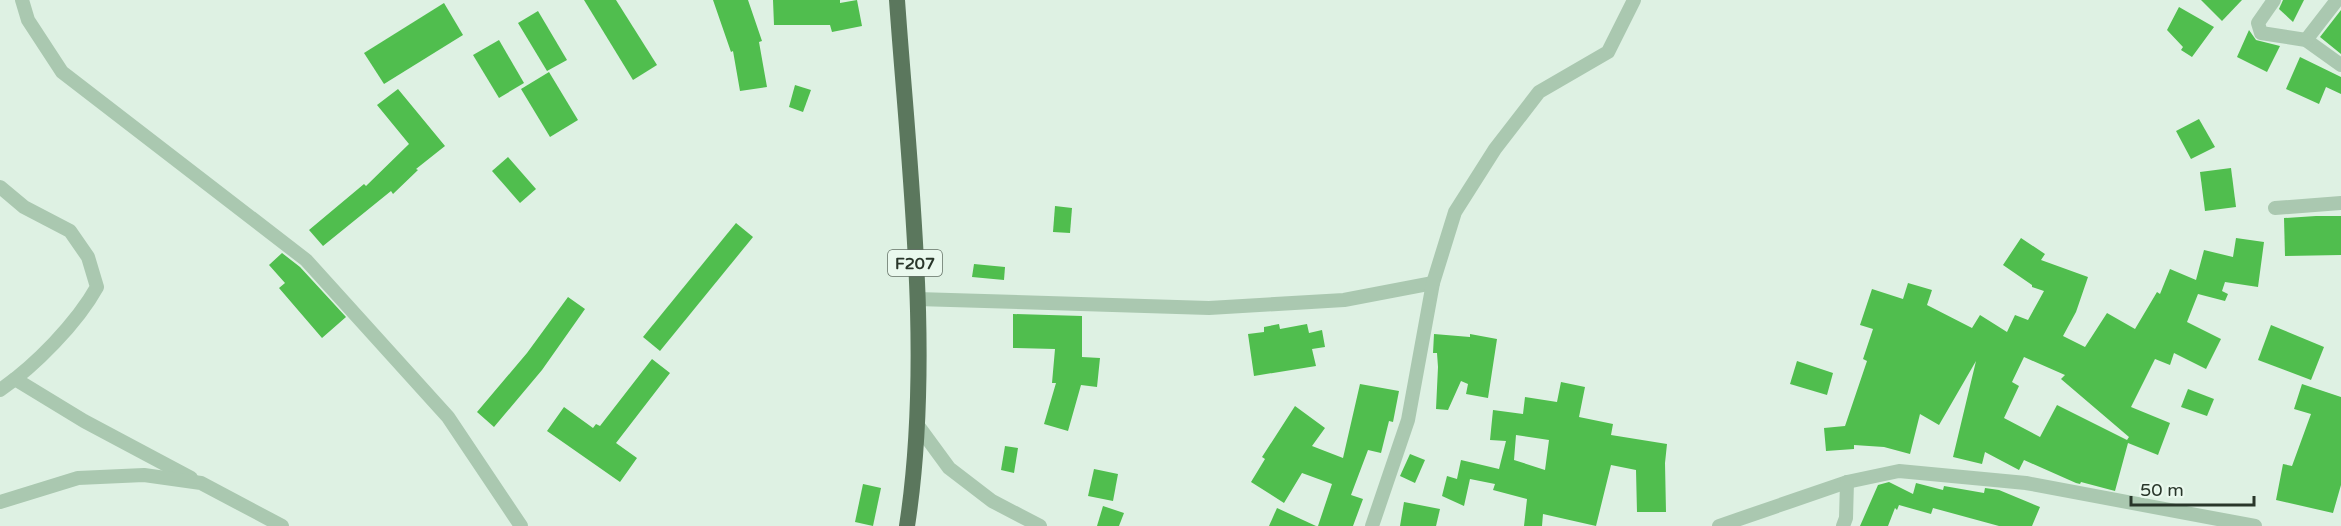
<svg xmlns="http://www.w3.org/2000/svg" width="2341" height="526" font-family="'Varela Round',sans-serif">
<rect width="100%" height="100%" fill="#def1e3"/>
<g fill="#50be4e" fill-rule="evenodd">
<path d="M584,0H616L657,65L633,80Z"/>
<path d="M713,0H748L762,41L759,42L767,87L740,91L733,51L731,52Z"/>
<path d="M773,0H840V3L857,0L862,26L832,32L830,25H774Z"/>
<path d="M2201,0H2242L2222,21Z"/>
<path d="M2283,0H2304L2293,22L2279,9Z"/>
<path d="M444,3L463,35L384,84L364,53Z"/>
<path d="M2179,7L2214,27L2192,57L2181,50L2183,47L2167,30Z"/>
<path d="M2341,10V54L2320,37Z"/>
<path d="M538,11L567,60L547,71L518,23Z"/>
<path d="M2249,30L2256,40L2280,46L2267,72L2237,57Z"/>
<path d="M499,40L524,83L499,98L473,55Z"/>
<path d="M2300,57L2341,77V94L2326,87L2319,104L2286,89Z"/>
<path d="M549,72L578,120L550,137L521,89Z"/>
<path d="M795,85L811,90L803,112L789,107Z"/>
<path d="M398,89L445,146L416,169L418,170L393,194L391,191L323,246L309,230L364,184L366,186L409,144L377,105Z"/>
<path d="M2199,119L2215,147L2191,159L2176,131Z"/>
<path d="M508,157L536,189L520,203L492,171Z"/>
<path d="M2231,168L2236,207L2205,211L2200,172Z"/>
<path d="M1055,206L1072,208L1070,233L1053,232Z"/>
<path d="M2316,216H2341V255L2285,256L2284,218Z"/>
<path d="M736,223L753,237L660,351L643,337Z"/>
<path d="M2021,238L2045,254L2041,260L2088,277L2076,312L2063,336L2085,347L2107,313L2135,329L2157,292L2160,294L2170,269L2196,280L2204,250L2233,257L2236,238L2264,242L2258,287L2225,282L2222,291L2228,294L2225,301L2198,294L2187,322L2221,339L2206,369L2174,353L2170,365L2155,359L2131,407L2170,423L2158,455L2128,443L2115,491L2081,482L2080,484L2076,483L2024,460L2019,470L1985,452L1982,464L1953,457L1976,361L1939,425L1920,414L1910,454L1884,447L1854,445V449L1826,451L1824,428L1845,426L1867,361L1863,359L1873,329L1860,325L1872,289L1903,299L1908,283L1932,290L1927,305L1972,328L1980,315L2007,332L2015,315L2028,320L2044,291L2032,287V285L2003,265ZM2024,357L2065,375L2061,379L2129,437L2127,440L2057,405L2040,437L2004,418L2019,386L2012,382Z"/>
<path d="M282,253L300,267L346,317L322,338L279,288L285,283L269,265Z"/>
<path d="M974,264L1005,267L1004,280L972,277Z"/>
<path d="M568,297L585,309L542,370L494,427L477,412L527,353Z"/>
<path d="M1013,314L1082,316V357L1100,358L1097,387L1081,385L1068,431L1044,424L1056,383H1052L1055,349L1013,348Z"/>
<path d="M1279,324L1280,329L1307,324L1309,333L1322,330L1325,347L1312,349L1316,366L1254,376L1248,334L1264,332V327Z"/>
<path d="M2271,325L2324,347L2311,380L2258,360Z"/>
<path d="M1434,334L1470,337V334L1497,339L1488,398L1466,394L1468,384L1461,381L1448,410L1436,409L1438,367L1437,353H1433Z"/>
<path d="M652,359L670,373L616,443L637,458L620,482L547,431L564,407L593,428L596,424L600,426Z"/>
<path d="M1797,361L1833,373L1827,395L1790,384Z"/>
<path d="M1561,382L1585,387L1579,417L1613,424L1611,435L1667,444L1665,463L1666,512H1637L1636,470L1611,465L1596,526L1543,514L1542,526H1524L1527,499L1493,490L1495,484L1470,479L1464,506L1442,496L1447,476L1457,479L1461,460L1499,469L1506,441L1490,440L1493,410L1523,414L1525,397L1557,402ZM1516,435L1549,440L1545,470L1514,460Z"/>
<path d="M1360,384L1399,391L1393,422L1389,421L1381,453L1368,450L1351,495L1363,499L1353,526H1318L1332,484L1302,473L1284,503L1251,482L1265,459L1262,457L1295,406L1325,428L1312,446L1343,458Z"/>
<path d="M2302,384L2341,397V485L2333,513L2276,500L2283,464L2292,466L2311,414L2294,409Z"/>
<path d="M2188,389L2214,399L2207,416L2181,407Z"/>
<path d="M1005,446L1018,448L1014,473L1001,470Z"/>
<path d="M1410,454L1425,460L1415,483L1400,476Z"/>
<path d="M1094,469L1118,474L1113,501L1088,496Z"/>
<path d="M1889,482L1913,494L1916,483L1943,490L1944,486L1984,493L1985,488L1999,490L2040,507L2032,526H1999L1933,508L1931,514L1899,505L1897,510L1895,508L1888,526H1860L1878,485Z"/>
<path d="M863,484L881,488L873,526L855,522Z"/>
<path d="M1404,502L1440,509L1436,526H1400Z"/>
<path d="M1103,506L1124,513L1119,526H1097Z"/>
<path d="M1277,508L1316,526H1269Z"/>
</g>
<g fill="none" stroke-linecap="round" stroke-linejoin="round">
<g stroke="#aac8b0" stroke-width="14">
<path d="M22,0L28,20L62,72L306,260L448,417L521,526"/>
<path d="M2274,0L2258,23L2261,33L2306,40L2341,65"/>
<path d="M2306,40L2337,0"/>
<path d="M0,187L24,207L70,231L88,257L97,287C77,323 35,366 0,390"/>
<path d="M2275,208L2341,203"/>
<path d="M917,299L1209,308L1344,300L1433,283"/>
<path d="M15,379L84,421L191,478"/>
<path d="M916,423L949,468L992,501L1040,526"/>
<path d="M0,502L78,478L144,475L201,483L282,526"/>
<path d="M1372,526L1408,420L1433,283L1455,212L1495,149L1539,92L1608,52L1634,0"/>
<path d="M1719,526L1847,482L1899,471L2026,483L2255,526"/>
<path d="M1843,526L1846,518L1847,482"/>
</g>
<path stroke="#5b775d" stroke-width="16" d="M897,0C909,170 933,357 907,526"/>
</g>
<g text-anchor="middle" stroke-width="6" stroke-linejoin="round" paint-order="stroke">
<rect fill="#eaf9ee" stroke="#637065" stroke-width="1.5" x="888" y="250" width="54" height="26" rx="4.5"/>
<g font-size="16" font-weight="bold" fill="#29362a">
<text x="915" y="269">F207</text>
</g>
</g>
<path d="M2131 496v9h123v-9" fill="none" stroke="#29362a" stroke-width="3"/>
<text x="2140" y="496" font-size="18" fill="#29362a" stroke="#eaf9ee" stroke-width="4.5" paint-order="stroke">50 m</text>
</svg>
